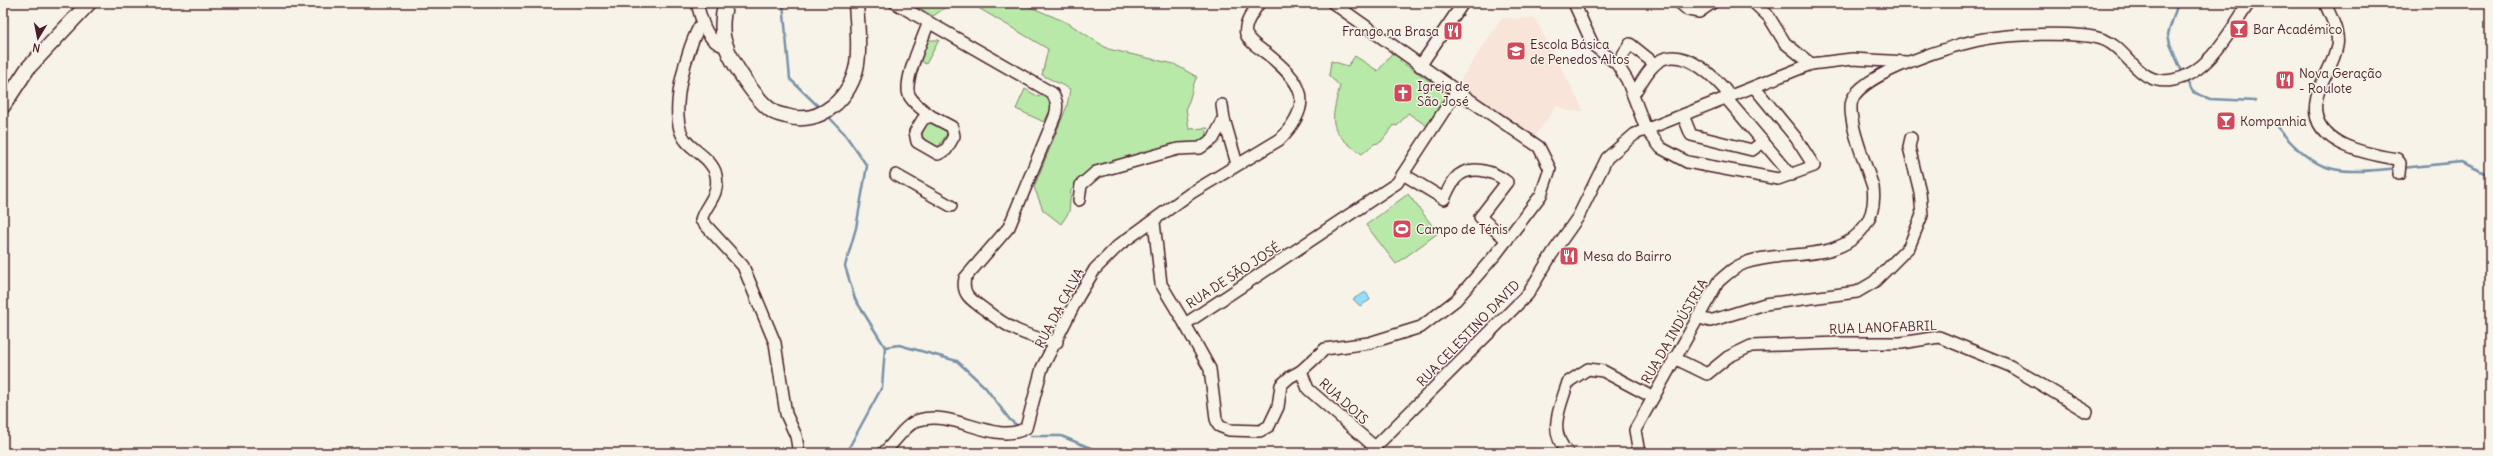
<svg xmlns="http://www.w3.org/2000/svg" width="2493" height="456" font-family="Delius,sans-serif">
<rect width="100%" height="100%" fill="#f7f3e8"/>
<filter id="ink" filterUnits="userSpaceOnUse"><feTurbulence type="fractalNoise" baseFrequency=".025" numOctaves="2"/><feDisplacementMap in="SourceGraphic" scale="8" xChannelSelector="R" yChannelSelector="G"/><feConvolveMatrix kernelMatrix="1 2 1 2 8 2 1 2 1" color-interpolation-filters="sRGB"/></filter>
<g filter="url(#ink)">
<path fill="#f8e4d8" d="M1502,18L1535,19L1584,111H1568L1557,106L1533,138L1458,84Z"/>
<g fill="#b8e9a9" stroke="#81846a">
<path d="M910,3H952L933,16Z"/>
<path d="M970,3H1021L1068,23L1108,49L1174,64L1197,77C1191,87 1192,98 1186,107L1189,129L1208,128L1206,136L1200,143L1093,168L1071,190L1069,212L1061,224L1043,210L1034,187L1067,106L1070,89L1042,75L1048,49Z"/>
<path d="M928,40H939L926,64L917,59Z"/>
<path d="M1393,52L1402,58L1400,61L1430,81L1433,80L1450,90L1427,126L1408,113L1397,126L1394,125L1381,142L1374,144L1362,154C1328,131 1330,124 1340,86L1329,76L1331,61L1348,66L1355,56L1378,71Z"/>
<path d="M1025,89L1039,97L1041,95C1047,98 1050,100 1052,107L1044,122L1016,109Z"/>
<path d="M928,121L946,131L947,134L938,147L923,138L922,134Z"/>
<path d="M1408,194L1438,233L1396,264L1366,225Z"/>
</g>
<path fill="#96ddf8" stroke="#7891a6" d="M1366,292L1370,300L1360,306L1353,299Z"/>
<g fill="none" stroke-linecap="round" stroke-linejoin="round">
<g stroke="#7891a6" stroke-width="2.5">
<path d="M783,3L790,79L821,109"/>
<path d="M2178,3L2168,34L2170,44L2183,74"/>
<path d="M2185,78L2193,92L2210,99L2255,101"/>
<path d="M827,115L844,133L867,166L856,228L845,266L855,299L885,347L882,387L846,453"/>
<path d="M2277,127C2319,176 2335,174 2397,168"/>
<path d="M2402,168L2461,162L2490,175"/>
<path d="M885,347L899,345L957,361L985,387L1010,420L1018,426"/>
<path d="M1031,436H1061L1103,453"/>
</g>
<defs>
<g id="minor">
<path d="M697,3C702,22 706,43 728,47"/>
<path d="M895,3L1052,93C1057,101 1058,106 1055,116L1009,227L965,278C961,295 972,300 984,309C1008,328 1026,337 1057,342"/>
<path d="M1333,3L1457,91"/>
<path d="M1574,3L1593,45L1617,64L1627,80L1646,129L1661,148L1687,162L1778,179L1814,166L1796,138L1754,87"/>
<path d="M1680,3L1688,10L1699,12L1712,3"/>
<path d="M1754,3L1769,17L1785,43L1811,64"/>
<path d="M2325,3C2330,15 2340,33 2337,46C2334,64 2321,80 2317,97C2305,143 2366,154 2397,159L2400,163L2399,174"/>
<path d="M702,22C687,45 666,118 686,141C695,152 713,160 716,175C720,197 705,204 701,220L743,266L775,343L786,414L796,436L799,453"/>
<path d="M928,24C923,39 903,80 909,95C913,103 924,111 931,116L923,119L915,132L917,142L938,154L946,150L954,136L952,127L931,116"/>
<path d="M1617,64L1630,44L1655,64"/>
<path d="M1420,66L1463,3"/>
<path d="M1457,91L1539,147L1550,169L1541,195L1496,254L1456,300L1421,327L1369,343L1325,349L1301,371L1290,377L1281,385L1278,407L1269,426L1260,431L1229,430L1219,426L1216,419L1210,369L1185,324L1397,183Z"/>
<path d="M1633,95C1641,84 1650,64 1663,59C1687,49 1717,79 1730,96"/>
<path d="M1726,98L1791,175"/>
<path d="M1222,105L1224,119"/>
<path d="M1683,115L1691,135L1752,150L1763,142"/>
<path d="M1403,174L1444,199C1447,193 1450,185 1455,179C1468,163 1494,171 1507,182L1480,217L1507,240"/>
<path d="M896,175L951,206"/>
<path d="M1079,200L1081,185L1096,172L1178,149L1200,148L1213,139L1224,119L1237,164"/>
<path d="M1154,222L1161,284L1185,324"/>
<path d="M1697,317L1710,321L1765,304L1857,292L1874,282L1909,247L1922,215L1920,192L1909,147L1911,138"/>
<path d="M1674,358L1707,374L1728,357L1751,346L1840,343H1901L1939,337L2010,366L2087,412"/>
<path d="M1301,371L1308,389L1375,447"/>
<path d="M883,453C894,444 905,424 919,420C954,409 995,446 1026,428L1042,368L1078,297L1095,269L1119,245L1191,193L1279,140C1317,102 1301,81 1266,53C1259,48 1249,42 1246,34C1243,24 1254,11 1259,3"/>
<path d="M1369,453L1528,294L1552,254L1578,217L1607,158L1635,134L1811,64L1852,59L1907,62"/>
<path d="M1568,453C1547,431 1560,408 1568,382L1588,369L1603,371L1652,397"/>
<path d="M1639,453L1635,430L1718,282C1727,274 1734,267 1745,263C1783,249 1838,264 1864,227C1873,215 1875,202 1873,187C1867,167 1846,119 1852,100C1862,73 1955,44 1984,39C2009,34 2074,32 2098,38C2129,45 2135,87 2173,80C2209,73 2230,31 2249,3"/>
</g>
<g id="major">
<path d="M726,3C723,12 722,26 723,36C727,57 755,99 772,111C776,114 782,115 786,116C821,127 852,96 857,64C860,44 857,23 856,3"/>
<path d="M3,106L28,68L89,3"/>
</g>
</defs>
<use href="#minor" stroke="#4a1f2b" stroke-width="14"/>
<use href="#major" stroke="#4a1f2b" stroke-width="17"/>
<use href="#minor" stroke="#f7f3e8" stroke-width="11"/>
<use href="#major" stroke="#f7f3e8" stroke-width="14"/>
</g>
</g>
<defs>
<symbol id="bar-square" viewBox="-11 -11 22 22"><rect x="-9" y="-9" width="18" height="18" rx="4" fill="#d1495b" stroke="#f7f3e8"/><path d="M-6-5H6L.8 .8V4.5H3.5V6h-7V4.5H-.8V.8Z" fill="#fff"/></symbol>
<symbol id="restaurant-square" viewBox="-11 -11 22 22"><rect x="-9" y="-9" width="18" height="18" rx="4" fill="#d1495b" stroke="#f7f3e8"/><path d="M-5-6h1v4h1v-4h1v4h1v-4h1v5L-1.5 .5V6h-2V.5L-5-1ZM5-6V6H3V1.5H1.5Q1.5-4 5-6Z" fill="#fff"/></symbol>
<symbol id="school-square" viewBox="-11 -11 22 22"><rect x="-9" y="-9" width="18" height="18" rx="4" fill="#d1495b" stroke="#f7f3e8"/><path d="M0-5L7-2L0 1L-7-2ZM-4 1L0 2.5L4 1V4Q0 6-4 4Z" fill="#fff"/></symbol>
<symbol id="church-square" viewBox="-11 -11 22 22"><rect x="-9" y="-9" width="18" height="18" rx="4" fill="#d1495b" stroke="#f7f3e8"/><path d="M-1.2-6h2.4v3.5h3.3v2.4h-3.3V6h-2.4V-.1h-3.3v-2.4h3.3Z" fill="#fff"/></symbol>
<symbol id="stadium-square" viewBox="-11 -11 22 22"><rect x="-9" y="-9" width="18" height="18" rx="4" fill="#d1495b" stroke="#f7f3e8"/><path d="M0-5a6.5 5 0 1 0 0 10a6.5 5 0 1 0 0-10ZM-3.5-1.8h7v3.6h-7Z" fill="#fff"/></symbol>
</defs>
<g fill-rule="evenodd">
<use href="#bar-square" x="2228" y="18" width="22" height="22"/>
<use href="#restaurant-square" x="1442" y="20" width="22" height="22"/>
<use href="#school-square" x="1505" y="40" width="22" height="22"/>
<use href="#restaurant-square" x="2274" y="69" width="22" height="22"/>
<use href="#church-square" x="1392" y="82" width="22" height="22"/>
<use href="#bar-square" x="2215" y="110" width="22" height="22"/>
<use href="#stadium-square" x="1391" y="218" width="22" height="22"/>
<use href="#restaurant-square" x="1558" y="245" width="22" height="22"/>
</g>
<g text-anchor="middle" stroke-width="3" stroke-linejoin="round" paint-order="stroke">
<g font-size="13" fill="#4a1f2b" stroke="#f7f3e8" text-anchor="start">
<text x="2253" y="34">Bar Académico</text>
<text x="1439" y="36" text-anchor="end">Frango na Brasa</text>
<text x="1530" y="49">Escola Básica<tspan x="1530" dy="15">de Penedos Altos</tspan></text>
<text x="2299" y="78">Nova Geração<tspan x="2299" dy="15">- Roulote</tspan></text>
<text x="1417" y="91">Igreja de<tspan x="1417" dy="15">São José</tspan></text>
<text x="2240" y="126">Kompanhia</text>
<text x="1416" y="234">Campo de Ténis</text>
<text x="1583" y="261">Mesa do Bairro</text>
</g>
<g font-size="13" fill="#4a1f2b" stroke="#f7f3e8">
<text transform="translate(1233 275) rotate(-33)" y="5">RUA DE SÃO JOSÉ</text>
<text transform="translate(1059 308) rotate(-62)" y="5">RUA DA CALVA</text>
<text transform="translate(1883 327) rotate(-2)" y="5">RUA LANOFABRIL</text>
<text transform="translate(1674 331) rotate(-60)" y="5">RUA DA INDÚSTRIA</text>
<text transform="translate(1468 333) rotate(-46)" y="5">RUA CELESTINO DAVID</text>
<text transform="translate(1344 401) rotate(42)" y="5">RUA DOIS</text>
</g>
</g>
<rect width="2493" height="456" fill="none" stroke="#f7f3e8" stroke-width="16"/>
<rect x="8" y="8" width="2477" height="440" fill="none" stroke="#4a1f2b" stroke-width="1.5" filter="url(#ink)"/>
<g transform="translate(38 38) rotate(190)" stroke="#f7f3e8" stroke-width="3" paint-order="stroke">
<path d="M0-3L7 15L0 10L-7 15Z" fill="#4a1f2b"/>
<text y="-6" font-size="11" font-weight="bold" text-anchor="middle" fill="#4a1f2b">N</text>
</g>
</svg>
